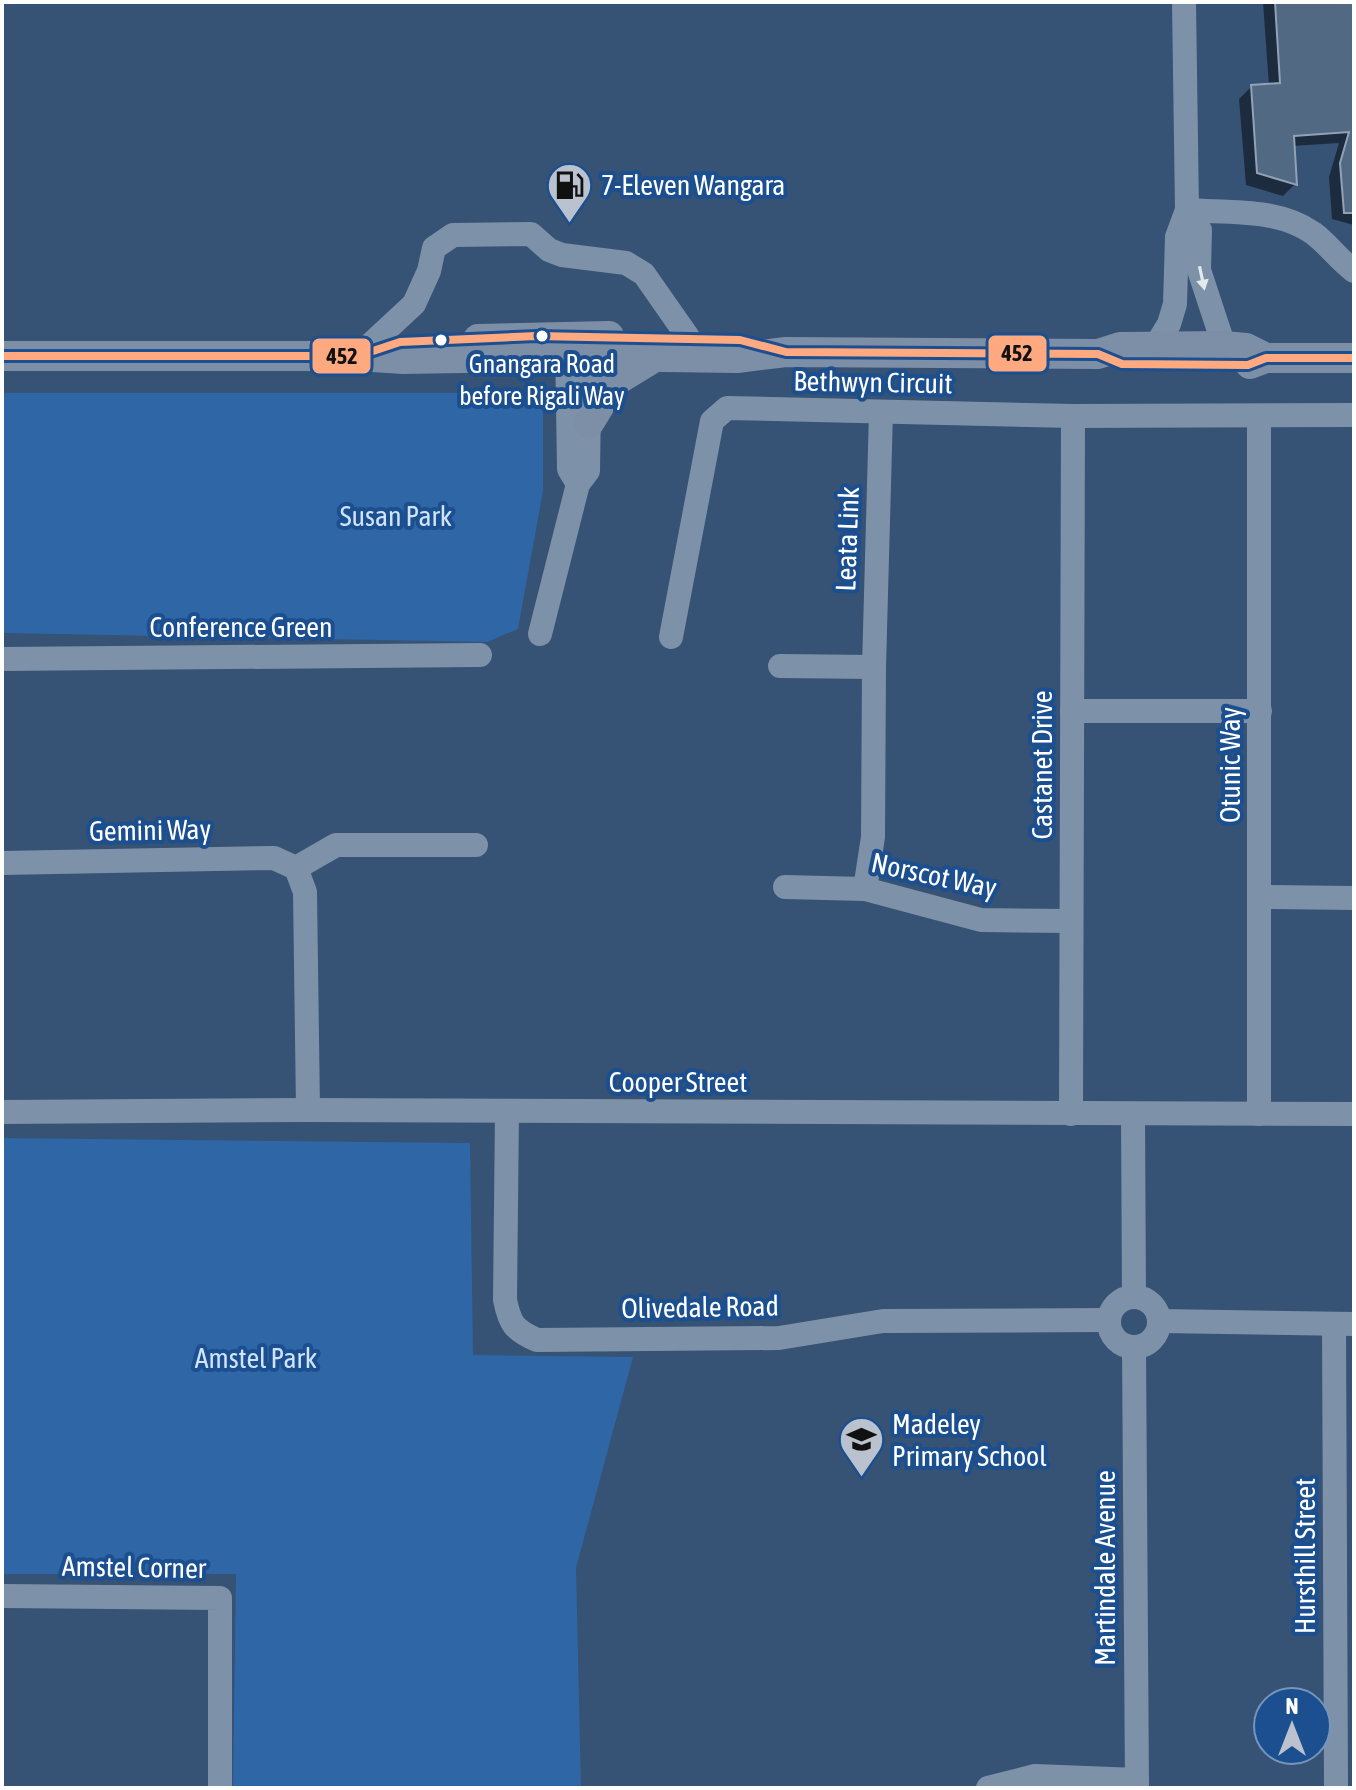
<svg xmlns="http://www.w3.org/2000/svg" width="1356" height="1790" font-family="'Asap Condensed',sans-serif">
<rect width="100%" height="100%" fill="#365274"/>
<g fill="#2f66a5">
<path d="M2,393H543V491L518,629L487,642L2,633Z"/>
<path d="M2,1138L470,1143L473,1355L633,1357L576,1568L581,1787L233,1788L236,1574H2Z"/>
</g>
<path fill="#0007" d="M1263,2H1354V225L1332,219L1329,177L1339,143L1292,146L1295,184L1283,196L1246,185L1239,99L1251,87L1269,86Z"/>
<path fill="#526984" stroke="#92a2b6" stroke-width="2" d="M1275,2H1354V213H1344L1340,163L1349,132L1294,136L1297,185L1257,173L1251,85L1280,83Z"/>
<g fill="none" stroke-linecap="round" stroke-linejoin="round">
<g stroke="#7d92a8" stroke-width="24">
<path d="M1187,210C1229,213 1277,208 1313,233C1328,244 1339,260 1354,271"/>
<path d="M1187,210L1200,230L1199,270L1224,346"/>
<path d="M567,341L569,469L578,484"/>
<path d="M1155,347L1169,324L1175,304L1177,237L1187,210L1184,2"/>
<path d="M358,356L414,304L429,271L434,248L453,235L531,234L549,250L562,255L626,263L644,274L688,337"/>
<path d="M1259,416V1114"/>
<path d="M540,634L578,484L588,471L590,339"/>
<path d="M671,637L712,421L727,408L1073,416L1354,415"/>
<path d="M2,659L480,655"/>
<path d="M780,666L874,667"/>
<path d="M1072,711H1260"/>
<path d="M2,863L274,858L296,868L305,892L308,1110"/>
<path d="M296,868L336,845H476"/>
<path d="M785,887L865,889L981,920L1071,921"/>
<path d="M865,889L873,837L874,667L881,412"/>
<path d="M1260,897L1354,898"/>
<path d="M507,1111L505,1300C510,1324 514,1330 537,1340L779,1338L883,1321L1109,1320"/>
<path d="M2,1112L308,1110L1354,1114"/>
<path d="M1071,1114L1073,416"/>
<path d="M1133,1114L1134,1297"/>
<circle cx="1134" cy="1322" r="25"/>
<path d="M1159,1321L1354,1324"/>
<path d="M1334,1324L1336,1788"/>
<path d="M1134,1347L1137,1788"/>
<path d="M2,1596L220,1598V1788"/>
<path d="M988,1788L1035,1776L1137,1780"/>
</g>
<g stroke="#7d8ea7" stroke-width="30">
<path d="M478,339L609,336"/>
<path d="M2,356H358L403,359L590,356L737,358L786,352L1098,354L1120,347L1224,346L1246,348L1266,358"/>
<path d="M1250,364L1266,358H1354"/>
<path d="M589,423L614,382L655,357"/>
</g>
<defs>
<path id="bus-1" d="M2,356H358L400,342L536,336L740,340L786,352L1098,354L1122,364L1248,365L1266,358H1354"/>
</defs>
<use href="#bus-1" stroke="#1b4f8f" stroke-width="14"/>
<use href="#bus-1" stroke="#ffa980" stroke-width="8"/>
</g>
<defs><path id="oneway-solid" d="M-6-.8H1V-3.2L6.5 0L1 3.2V.8H-6Z" transform="scale(2)"/></defs>
<use fill="#e5e9ee" href="#oneway-solid" transform="translate(1202 278) rotate(78)"/>
<defs>
<symbol id="fuel-pin" viewBox="-11 -11 22 30"><path d="M0 17L-7.5 6A9.5 9.5 0 1 1 7.5 6Z" fill="#b9c2ce" stroke="#1b4f8f"/><path d="M-5.5-6h7V0h2V4h1.3V-2.5L3-4.5l.8-.8L6-3V5H2.5V1h-1V6h-7ZM-4.2-4.7v3.2H.2V-4.7Z" fill="#111"/></symbol>
<symbol id="school-pin" viewBox="-11 -11 22 30"><path d="M0 17L-7.5 6A9.5 9.5 0 1 1 7.5 6Z" fill="#b9c2ce" stroke="#1b4f8f"/><path d="M0-5L7-2L0 1L-7-2ZM-4 1L0 2.5L4 1V4Q0 6-4 4Z" fill="#111"/></symbol>
</defs>
<g fill-rule="evenodd">
<use href="#fuel-pin" x="544" y="160" width="51" height="69"/>
<use href="#school-pin" x="836" y="1414" width="51" height="69"/>
</g>
<g fill="#fff" stroke="#1b4f8f" stroke-width="3">
<circle cx="542" cy="336" r="7"/>
<circle cx="441" cy="340" r="7"/>
</g>
<g text-anchor="middle" stroke-width="8" stroke-linejoin="round" paint-order="stroke">
<g font-size="26" fill="#fff" stroke="#1b4f8f">
<text x="542" y="373">Gnangara Road<tspan x="542" dy="32">before Rigali Way</tspan></text>
</g>
<g font-size="28" fill="#fff" stroke="#1b4f8f" text-anchor="start">
<text x="601" y="195">7-Eleven Wangara</text>
<text x="892" y="1434">Madeley<tspan x="892" dy="32">Primary School</tspan></text>
</g>
<g font-size="28" fill="#fff" stroke="#1b4f8f">
<text transform="translate(873 382) rotate(1)" y="10">Bethwyn Circuit</text>
<text transform="translate(847 539) rotate(-88)" y="10">Leata Link</text>
<text x="241" y="637">Conference Green</text>
<text transform="translate(1042 765) rotate(-90)" y="10">Castanet Drive</text>
<text transform="translate(1230 765) rotate(-90)" y="10">Otunic Way</text>
<text transform="translate(150 830) rotate(-1)" y="10">Gemini Way</text>
<text transform="translate(934 875) rotate(12)" y="10">Norscot Way</text>
<text x="678" y="1092">Cooper Street</text>
<text transform="translate(700 1307) rotate(-1)" y="10">Olivedale Road</text>
<text transform="translate(1305 1556) rotate(-90)" y="10">Hursthill Street</text>
<text transform="translate(134 1567) rotate(1)" y="10">Amstel Corner</text>
<text transform="translate(1105 1568) rotate(-90)" y="10">Martindale Avenue</text>
</g>
<g font-size="28" fill="#cfe3fa" stroke="#1b4f8f">
<text x="396" y="526">Susan Park</text>
<text x="256" y="1368">Amstel Park</text>
</g>
</g>
<g stroke="#1b4f8f" stroke-width="3">
<rect x="987" y="334" width="61" height="39" rx="8" fill="#ffa980"/>
<rect x="311" y="337" width="61" height="38" rx="8" fill="#ffa980"/>
</g>
<g font-size="22" text-anchor="middle" font-weight="bold" fill="#111">
<text x="1017" y="361">452</text>
<text x="342" y="364">452</text>
</g>
<rect width="1356" height="1790" fill="none" stroke="#ffffff" stroke-width="8"/>
<g transform="translate(1292 1726)"><circle r="38" fill="#1b4f8f" stroke="#7695bc" stroke-width="2"/>
<path d="M0-6L14 30L0 20L-14 30Z" fill="#b9c2ce"/>
<text y="-12" font-size="22" font-weight="bold" text-anchor="middle" fill="#ffffff">N</text>
</g>
</svg>
